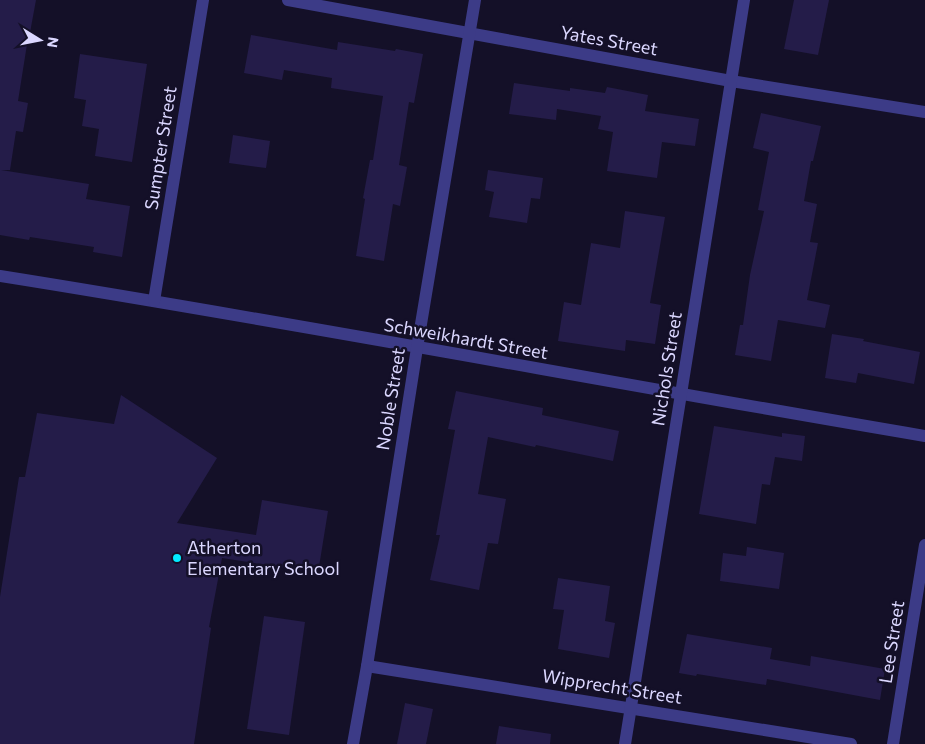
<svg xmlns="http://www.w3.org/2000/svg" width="925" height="744" font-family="Commissioner,sans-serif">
<rect width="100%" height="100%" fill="#141028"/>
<g fill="#241c49">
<path d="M0,0H36L29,38H28L18,101L28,103L23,132L16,131L10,170H1L89,184L86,199L130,206L122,257L93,252L94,247L30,237L29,240L0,235Z"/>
<path d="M794,0H829L818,55L784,49Z"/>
<path d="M251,35L337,50L338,42L395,51L396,49L423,54L414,103L409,102L399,165L407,167L400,206L393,204L384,261L356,256L365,199L363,198L370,160H373L383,96L331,88L332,78L284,70L282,80L244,73Z"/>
<path d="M80,54L147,64L132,162L95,156L99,129L82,126L86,100L74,98Z"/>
<path d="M514,83L570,91V88L605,93L607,87L648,95L645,111L699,119L695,146L662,142L657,178L607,171L613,132L598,129L601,116L557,109L556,120L509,114Z"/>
<path d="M761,113L821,126L813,161H811L804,201L817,204L810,242L818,243L807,300L830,305L825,328L778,320L771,361L735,355L740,325H743L750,275L764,211L758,210L769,152L753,148Z"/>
<path d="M233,135L270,141L266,168L229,163Z"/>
<path d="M488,170L543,178L540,199L531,198L527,223L489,217L494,192L485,190Z"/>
<path d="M625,211L665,217L650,303L661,305L655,344L626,340L625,351L558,341L564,302L581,305L591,243L620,248Z"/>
<path d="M832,334L864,339L863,341L920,352L914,384L858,373L856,383L825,378Z"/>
<path d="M456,391L543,408L542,415L619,431L613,461L536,445L535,447L488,437L478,494L506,499L498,544L488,543L479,590L430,580L440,535H436L455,430L448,429Z"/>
<path d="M121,395L217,458L177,523L256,535L262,500L328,511L318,573L222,558L209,627L211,628L194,744H0V597L19,477H25L37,413L114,424Z"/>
<path d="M714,426L782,437V433L805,436L802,461L775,457L770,485L762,484L756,524L699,514Z"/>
<path d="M747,547L784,553L779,589L720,581L723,553L746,556Z"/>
<path d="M558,578L610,586L605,621L615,623L609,658L558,649L564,610L553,609Z"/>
<path d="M264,616L305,622L289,735L247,729Z"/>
<path d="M687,634L772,648L770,659L810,666L811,656L885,669L880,700L767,679L766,685L697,674L696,676L679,673Z"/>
<path d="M405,703L433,709L426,744H397Z"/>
<path d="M499,726L551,734L550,744H496Z"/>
</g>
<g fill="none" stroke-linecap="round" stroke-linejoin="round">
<g stroke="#3c3b87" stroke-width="12">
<path d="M288,0L731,81L925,112"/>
<path d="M0,276C309,325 616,384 925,436"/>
<path d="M154,301L203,0"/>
<path d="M367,666L851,744"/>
<path d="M353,744L367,666L417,348L475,0"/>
<path d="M625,744L744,0"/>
<path d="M893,744L925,545"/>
</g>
</g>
<circle fill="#03eaff" stroke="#141028" stroke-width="2" cx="177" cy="558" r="5"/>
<g text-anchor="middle" stroke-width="5" stroke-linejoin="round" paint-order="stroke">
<g font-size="18" fill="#dbd7ff" stroke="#141028">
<text transform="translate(609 41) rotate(10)" y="6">Yates Street</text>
<text transform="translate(161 148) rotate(-81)" y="6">Sumpter Street</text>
<text transform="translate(466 339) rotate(10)" y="6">Schweikhardt Street</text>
<text transform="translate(667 369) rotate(-81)" y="6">Nichols Street</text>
<text transform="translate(391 399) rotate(-81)" y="6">Noble Street</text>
<text transform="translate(892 642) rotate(-81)" y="6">Lee Street</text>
<text transform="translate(612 687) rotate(9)" y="6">Wipprecht Street</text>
</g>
<g font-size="18" fill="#dbd7ff" stroke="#141028" text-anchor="start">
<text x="187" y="554">Atherton<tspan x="187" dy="21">Elementary School</tspan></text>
</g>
</g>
<g transform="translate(40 40) rotate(100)" stroke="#141028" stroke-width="4" paint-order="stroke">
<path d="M0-4L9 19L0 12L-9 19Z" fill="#dbd7ff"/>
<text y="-8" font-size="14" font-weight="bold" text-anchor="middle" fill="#dbd7ff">N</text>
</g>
</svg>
